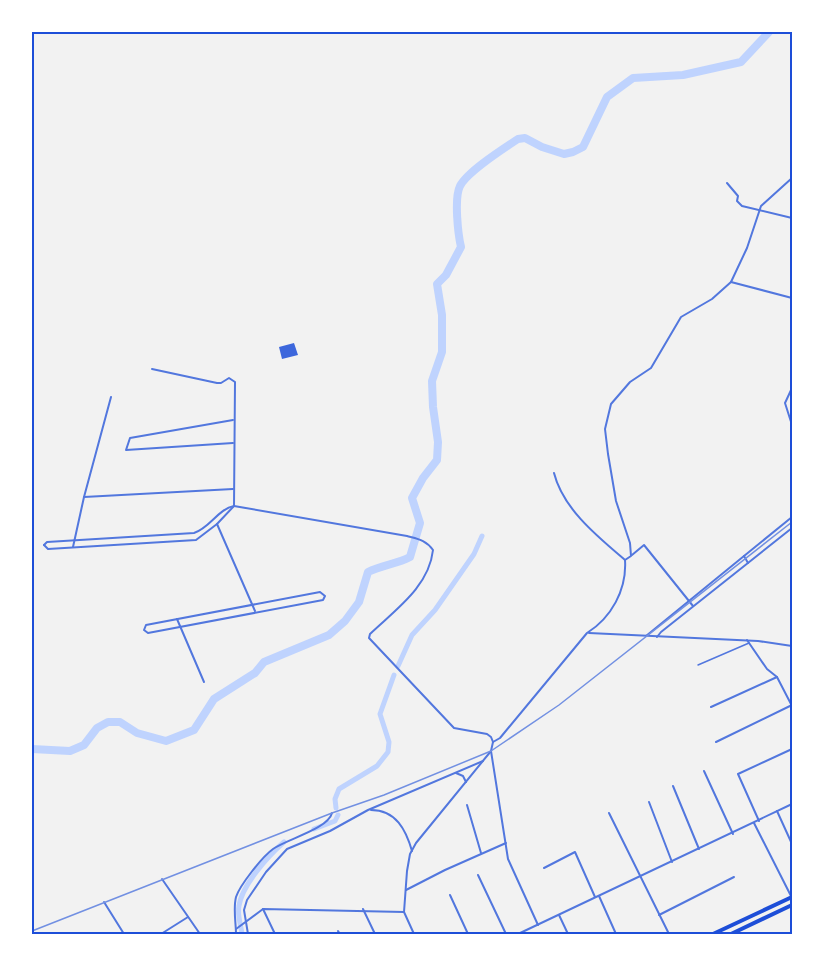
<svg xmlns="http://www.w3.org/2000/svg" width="824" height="966" font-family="Cabin,sans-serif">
<rect width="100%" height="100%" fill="#f2f2f2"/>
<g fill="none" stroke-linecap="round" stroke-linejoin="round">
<g stroke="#bfd3fe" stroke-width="5">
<path d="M398,666L412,635L435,610L474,554L482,536"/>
<path d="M336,808L335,799L339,789L377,766L388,752L389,742L380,714L394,675"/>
<path d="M314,829L335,821L338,815"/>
<path d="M242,934C241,925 237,915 239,906C242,885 268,856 284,842"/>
</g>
<path stroke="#bfd3fe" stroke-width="8" d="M32,749L70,751L84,745L97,728L108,722H120L137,733L166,741L194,730L214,699L255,673L264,662L329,635L345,621L359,602L368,572C382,565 397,564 410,557L420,523L412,498L423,478L437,460L438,442L433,407L432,381L442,352V315L437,284L446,275L461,247C458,234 454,198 460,186C468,171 503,149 518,139L525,138L542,147L564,154L573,152L583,147L607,97L633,78L683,75L741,62L769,32"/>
</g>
<path fill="#3d67dc" d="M294,343L298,355L282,359L279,347Z"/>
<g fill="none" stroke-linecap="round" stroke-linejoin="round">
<path stroke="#5277de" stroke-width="1.5" d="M698,665L749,643"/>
<g stroke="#5277de" stroke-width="2">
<path d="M727,183L738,196L737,201L742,206L792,218"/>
<path d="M32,277V281"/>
<path d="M731,282L792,298"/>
<path d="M152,369L217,383H221L229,378L235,382L234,506"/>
<path d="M792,388L785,403L792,425"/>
<path d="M233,443L126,450L130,438L233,420"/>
<path d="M84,497L233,489"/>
<path d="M234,506L407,536C418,539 426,540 433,550C429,587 395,610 370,634L369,638L454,728L487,734L491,737L493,742"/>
<path d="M217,524L255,611"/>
<path d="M44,545L48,549L196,540L217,524L234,506"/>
<path d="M44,545L47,542L194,533C210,528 218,509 234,506"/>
<path d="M73,547L84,497L111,397"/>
<path d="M632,555L644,545L693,606"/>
<path d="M625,560L631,556L630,543L616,501L608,454L605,429L611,404L630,382L651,368L681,317L712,299L731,282L747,248L761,206L792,178"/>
<path d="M748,563L744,556L792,517"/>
<path d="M320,592L325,596L323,600L148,633L144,630L146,625Z"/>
<path d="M177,619L204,682"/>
<path d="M589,633L758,641L792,646"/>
<path d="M646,636L744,556"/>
<path d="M657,637L661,632L792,528"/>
<path d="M747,640L767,669L777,677L792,706"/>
<path d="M711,707L777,677"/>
<path d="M716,742L792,705"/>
<path d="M704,771L733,834"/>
<path d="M456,773L463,776L466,782"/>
<path d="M673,786L699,849"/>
<path d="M649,802L672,862"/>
<path d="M467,805L481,853"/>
<path d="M371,810C396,810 406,830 412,851"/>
<path d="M777,811L792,844"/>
<path d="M609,813L669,934"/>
<path d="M759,821L738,774L792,749"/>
<path d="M754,823L791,896"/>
<path d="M544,868L575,852L595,897"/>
<path d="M478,875L506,934"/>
<path d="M162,879L200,934"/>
<path d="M406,890L445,870L506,843"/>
<path d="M450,895L468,934"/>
<path d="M599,896L616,934"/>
<path d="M104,902L124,934"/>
<path d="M263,909L275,934"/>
<path d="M363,909L375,934"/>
<path d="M559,915L568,934"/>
<path d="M659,915L734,877"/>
<path d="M538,925L508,859L491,751L493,742L500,738L587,633C611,618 627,590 625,560C598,537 563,509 554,473"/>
<path d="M236,929L263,909L404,912"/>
<path d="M338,931L340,934"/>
<path d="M161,934L188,917"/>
<path d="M236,934C236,923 233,909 236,897C240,885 262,857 273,849C287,839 328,829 332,813"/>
<path d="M248,934L244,910L247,900L266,872L287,849L330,831L368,810L483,761"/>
<path d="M414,934L404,912L407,871L410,854L416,843L491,751"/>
<path d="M518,934L792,804"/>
</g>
<g stroke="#1d4ed8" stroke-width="4">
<path d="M713,934L792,897"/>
<path d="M731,934L792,905"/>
</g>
<path stroke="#7290e2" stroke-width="1.5" d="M32,931L332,813L384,795L491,751L559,705L792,522"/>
</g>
<rect width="824" height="966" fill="none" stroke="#ffffff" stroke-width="66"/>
<rect x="33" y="33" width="758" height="900" fill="none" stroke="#1d4ed8" stroke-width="2"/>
</svg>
